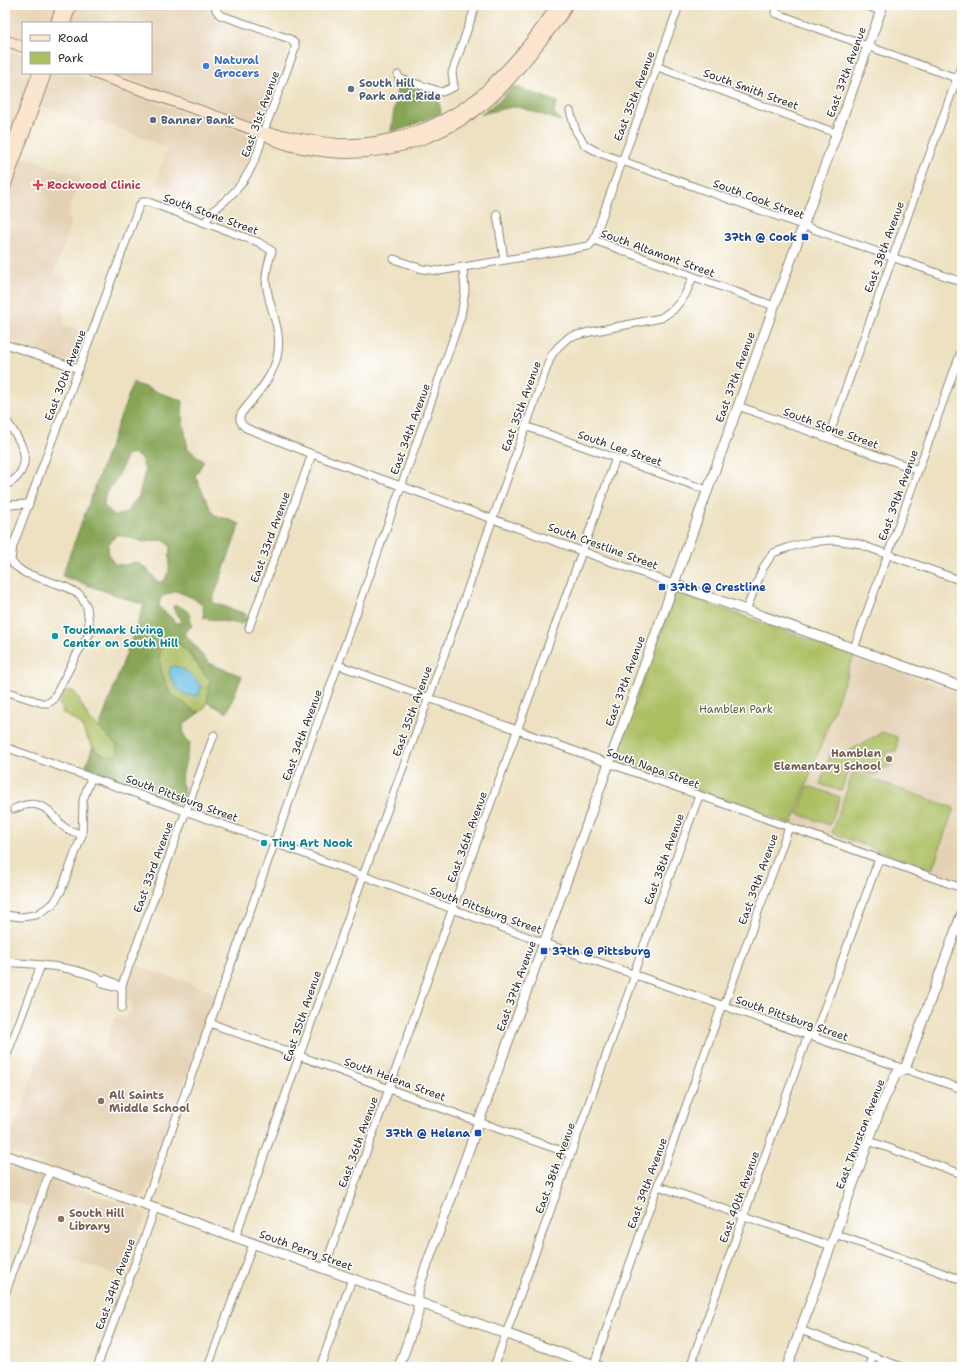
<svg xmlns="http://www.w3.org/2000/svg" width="967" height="1372" font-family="'Shantell Sans',sans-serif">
<rect width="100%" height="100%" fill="#fff"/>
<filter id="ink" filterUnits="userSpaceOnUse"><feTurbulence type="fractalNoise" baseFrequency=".025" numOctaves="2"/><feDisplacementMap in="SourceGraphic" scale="8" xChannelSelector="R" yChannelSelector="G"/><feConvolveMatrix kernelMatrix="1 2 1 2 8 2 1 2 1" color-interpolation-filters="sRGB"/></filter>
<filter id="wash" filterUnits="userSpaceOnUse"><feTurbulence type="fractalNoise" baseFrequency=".012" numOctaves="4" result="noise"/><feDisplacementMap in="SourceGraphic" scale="16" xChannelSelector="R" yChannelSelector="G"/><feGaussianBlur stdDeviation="0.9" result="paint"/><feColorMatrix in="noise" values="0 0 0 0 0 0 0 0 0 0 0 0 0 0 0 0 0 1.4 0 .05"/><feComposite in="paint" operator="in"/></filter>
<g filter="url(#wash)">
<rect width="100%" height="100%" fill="#ede1c1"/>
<g fill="#e4d1b4">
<path d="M5,5H59L52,23H23V38L5,32Z"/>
<path d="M76,5H209L211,15L218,21L285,46L287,53L262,120L259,123H255L118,73H151V23H70Z"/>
<path d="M5,49L23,56V73H34L11,135L7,136H5Z"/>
<path d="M52,73H69L250,135L253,137L255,141L249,161L239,177L225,193L212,204L155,184L168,147L95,120L94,125L40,105Z"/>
<path d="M20,155L81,177L68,212L69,214L68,220L72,222L54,273L72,281L62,309L64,325L83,332L75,357L74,360L70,362L5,339V196Z"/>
<path d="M854,655L962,694V884L792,824Z"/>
<path d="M134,964L216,993L143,1197L140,1199L6,1151L49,1031L103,1050L115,1017L118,1018L125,1017L130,1014L132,1010V1004L125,995V989Z"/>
<path d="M5,1161L40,1174L42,1176L31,1208L5,1198Z"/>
<path d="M50,1179H53L145,1213V1217L123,1277L27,1243Z"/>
</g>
<g fill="#abbe61" stroke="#6b7446">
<path d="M675,593H678L854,655L792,824L617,763L614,760Z"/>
<path d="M170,640L182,645L210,681C209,690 210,713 196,712L170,694L161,670L159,657L161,648L165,641Z"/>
<path d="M67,690L73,691L76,694L88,717L117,745L118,752L115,755L111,756L102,754L95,750L86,736L81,724L63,713L59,704L62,696Z"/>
<path d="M882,732L897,737V751L885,752L891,765L873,776L849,768L841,791L820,784L832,750L851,757V750Z"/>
<path d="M853,772L954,808L932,870L832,833Z"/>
<path d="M808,786L840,797L830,825L798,814Z"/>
</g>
<g fill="#88a557" stroke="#5a6841" fill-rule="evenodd">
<path d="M398,83L438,97L441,113L403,129L391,131Z"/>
<path d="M513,86L558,102L555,108L554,113L561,121L519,107H512L481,114L501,99Z"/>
<path d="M133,383L183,401L182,416L188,449L204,461L195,476L213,514L240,524L212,602L246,614L245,617L248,618L247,621L240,624L204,618L203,606L193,598L176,591L161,597C158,607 158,607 166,613C170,616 173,620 176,623H180L181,619L174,610L173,606L176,605C188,610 190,612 192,626L184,633L210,664L242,676L227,713L207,702L210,681C201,669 182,637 165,641L161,648L159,657L161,670L170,694L196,712H200L186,722L183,726L184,735L190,743L181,781L184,789L183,796L181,801L178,804L102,777L99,775V770L89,767L84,771L93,746C98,754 106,757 115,755L118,752L117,745L99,728L144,605L62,576ZM133,453L141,458L145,471L139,496L126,513L115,516L104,506C104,489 111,489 118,476C121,469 124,462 127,455ZM117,534L144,542L163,540L170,546L169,571L164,581L158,582L146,568L136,562L125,565L114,564L109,555L108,545Z"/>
</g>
<path fill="#67bfe4" stroke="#497588" d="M175,666C187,670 193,677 201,686L199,695C181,698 175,687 169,672L171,667Z"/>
</g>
<g filter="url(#ink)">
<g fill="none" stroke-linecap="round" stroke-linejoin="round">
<defs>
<g id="minor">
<path d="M778,5L775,13L962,80"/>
<path d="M866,5L880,11"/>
<path d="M658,67L836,133"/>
<path d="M398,75L399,78L401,79L442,92L454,87L452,73L476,5"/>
<path d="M570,111L576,131L585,145L600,153L962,282"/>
<path d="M497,214L504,260"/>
<path d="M205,223C212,210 216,209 226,200C246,182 258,159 263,133L295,49V44L290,39L220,15L216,10L215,5"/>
<path d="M594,240C621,161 652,84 679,5"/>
<path d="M394,259L422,269L439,271L589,246L594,240L774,306"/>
<path d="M5,344L79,369"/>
<path d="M738,406L918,470"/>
<path d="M525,426L707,490"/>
<path d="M828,438L962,64"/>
<path d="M5,485C19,480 28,465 23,450C20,439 12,429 6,420"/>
<path d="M5,505L29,504"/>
<path d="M746,610L763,568L773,553L790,547L810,542L833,540L856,543L962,581"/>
<path d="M249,628L312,454"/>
<path d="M854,648L962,349"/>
<path d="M338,665L608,763L962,888"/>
<path d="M5,691L42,703H48L53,700L78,652L90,633L87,607L80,595L66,587L25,573L18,568L13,564L11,560L13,546L139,206L142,202H148L258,242L272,251C269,260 266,269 266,278C266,306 284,327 277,357C272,379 254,397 241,414C238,420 241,424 246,428L312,454L673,584"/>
<path d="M5,747L275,843L544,943L962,1089"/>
<path d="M14,809C30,802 41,802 53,815C57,819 60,824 64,827C69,831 76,832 82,835"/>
<path d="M5,915L21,917L36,915L53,904L61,891L82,835L83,800L91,778"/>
<path d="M5,962C38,965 72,965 102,980L105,979L115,983L117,986"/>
<path d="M633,975L699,796"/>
<path d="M102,980L103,984L113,987L117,986L120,987"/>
<path d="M724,1006L789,827"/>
<path d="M122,1008V985L214,735"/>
<path d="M210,1023L479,1122L571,1154"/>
<path d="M814,1037L879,859"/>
<path d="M5,1060L41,965"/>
<path d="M869,1141L962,1174"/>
<path d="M658,1186L831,1246"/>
<path d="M145,1205L338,665L450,348L461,316L465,291L463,268"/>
<path d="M835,1234L962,1280"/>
<path d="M235,1238L363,876L429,697L551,356L558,347L569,337L590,332L661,318L674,309L685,295L693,277"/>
<path d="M324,1269L389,1089L452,910L616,458"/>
<path d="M5,1294L50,1171"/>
<path d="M800,1330L902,1367"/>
<path d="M97,1367L155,1209"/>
<path d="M208,1367L253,1244"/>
<path d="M320,1367L352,1279"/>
<path d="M494,1367L635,975"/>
<path d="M593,1367L722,1005"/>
<path d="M690,1367L808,1035"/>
<path d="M869,1367L873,1357"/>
</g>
<g id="tertiary">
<path d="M673,584L962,687"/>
<path d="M5,1155L600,1367"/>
<path d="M399,1367L418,1313V1289L544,943L883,5"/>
<path d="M787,1367L882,1104L896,1074L905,1069L962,913"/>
</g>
<g id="secondary">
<path d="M56,23L62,5"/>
<path d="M65,23L71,5"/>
<path d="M5,40L23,47"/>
<path d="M94,73L263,133C282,147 307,149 330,152C392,158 457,133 501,89C524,65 543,39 563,13L567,5"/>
<path d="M263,133C279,133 292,138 308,140C317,142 328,143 338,144C388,146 436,129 476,99C483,94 488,88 494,82C518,59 539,33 557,5"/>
<path d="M5,164L38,73"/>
<path d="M5,187L46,73"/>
</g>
</defs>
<use href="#minor" stroke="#8c8676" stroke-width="9"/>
<use href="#tertiary" stroke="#8c8676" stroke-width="11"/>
<use href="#secondary" stroke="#8c8676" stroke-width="12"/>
<use href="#minor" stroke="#fff" stroke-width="7"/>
<use href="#tertiary" stroke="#fff" stroke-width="9"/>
<use href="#secondary" stroke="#fbe5cf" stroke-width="10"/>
</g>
</g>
<circle fill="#3f7fe0" stroke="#fff" stroke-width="1.5" cx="206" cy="66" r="4"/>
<g fill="#5c6f8a" stroke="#fff" stroke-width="1.5">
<circle cx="351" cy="89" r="4"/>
<circle cx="153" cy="120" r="4"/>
</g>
<path fill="#e0444e" stroke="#fff" stroke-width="1.5" d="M36 179h4v4h4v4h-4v4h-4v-4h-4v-4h4z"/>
<g fill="#1a4fb4" stroke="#fff" stroke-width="1.5">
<rect x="801" y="233" width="8" height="8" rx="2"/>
<rect x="658" y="583" width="8" height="8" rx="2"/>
<rect x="540" y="947" width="8" height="8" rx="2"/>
<rect x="474" y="1129" width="8" height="8" rx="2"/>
</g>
<g fill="#0f9aa8" stroke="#fff" stroke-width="1.5">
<circle cx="55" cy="636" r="4"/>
<circle cx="264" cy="843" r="4"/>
</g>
<g fill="#8d6e63" stroke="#fff" stroke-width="1.5">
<circle cx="889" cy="759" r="4"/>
<circle cx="101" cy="1101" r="4"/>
<circle cx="61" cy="1219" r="4"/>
</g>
<g text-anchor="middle" stroke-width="3" stroke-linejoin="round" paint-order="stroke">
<g font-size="11" font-weight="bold" fill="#366cbe" stroke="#fff" text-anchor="start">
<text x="214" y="64">Natural<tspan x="214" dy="13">Grocers</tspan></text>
</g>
<g font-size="11" fill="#2b2b2b" stroke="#fff">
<text transform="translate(846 72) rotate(-70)" y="4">East 37th Avenue</text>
<text transform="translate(751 89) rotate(20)" y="4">South Smith Street</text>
<text transform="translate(634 96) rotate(-69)" y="4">East 35th Avenue</text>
<text transform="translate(260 114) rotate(-70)" y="4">East 31st Avenue</text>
<text transform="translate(759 199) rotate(20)" y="4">South Cook Street</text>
<text transform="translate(211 214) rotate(20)" y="4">South Stone Street</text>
<text transform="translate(884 247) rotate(-70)" y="4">East 38th Avenue</text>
<text transform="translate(658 253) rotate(20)" y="4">South Altamont Street</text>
<text transform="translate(65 375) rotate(-69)" y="4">East 30th Avenue</text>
<text transform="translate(735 377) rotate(-70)" y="4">East 37th Avenue</text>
<text transform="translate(521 406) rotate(-70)" y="4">East 35th Avenue</text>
<text transform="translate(831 428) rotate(20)" y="4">South Stone Street</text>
<text transform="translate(410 429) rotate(-70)" y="4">East 34th Avenue</text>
<text transform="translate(620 448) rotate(19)" y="4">South Lee Street</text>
<text transform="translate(898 495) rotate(-70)" y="4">East 39th Avenue</text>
<text transform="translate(270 537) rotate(-70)" y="4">East 33rd Avenue</text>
<text transform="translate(603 546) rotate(20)" y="4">South Crestline Street</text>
<text transform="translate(625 681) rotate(-70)" y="4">East 37th Avenue</text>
<text transform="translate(412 711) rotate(-70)" y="4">East 35th Avenue</text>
<text transform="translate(302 735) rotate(-70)" y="4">East 34th Avenue</text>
<text transform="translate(653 768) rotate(20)" y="4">South Napa Street</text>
<text transform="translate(182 798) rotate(20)" y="4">South Pittsburg Street</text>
<text transform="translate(467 837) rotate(-70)" y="4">East 36th Avenue</text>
<text transform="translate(664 859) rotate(-70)" y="4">East 38th Avenue</text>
<text transform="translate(153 867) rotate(-70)" y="4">East 33rd Avenue</text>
<text transform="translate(758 879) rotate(-70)" y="4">East 39th Avenue</text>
<text transform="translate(486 910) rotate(20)" y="4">South Pittsburg Street</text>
<text transform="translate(516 986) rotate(-70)" y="4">East 37th Avenue</text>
<text transform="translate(302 1016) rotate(-71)" y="4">East 35th Avenue</text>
<text transform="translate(792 1018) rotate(19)" y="4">South Pittsburg Street</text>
<text transform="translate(395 1079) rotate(20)" y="4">South Helena Street</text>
<text transform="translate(860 1134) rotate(-69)" y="4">East Thurston Avenue</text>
<text transform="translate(358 1142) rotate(-70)" y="4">East 36th Avenue</text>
<text transform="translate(555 1168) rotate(-70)" y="4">East 38th Avenue</text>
<text transform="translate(647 1183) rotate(-70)" y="4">East 39th Avenue</text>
<text transform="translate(739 1197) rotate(-70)" y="4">East 40th Avenue</text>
<text transform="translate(306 1250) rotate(20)" y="4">South Perry Street</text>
<text transform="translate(115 1284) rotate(-70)" y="4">East 34th Avenue</text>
</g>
<g font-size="11" font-weight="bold" fill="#4e5e75" stroke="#fff" text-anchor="start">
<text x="359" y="87">South Hill<tspan x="359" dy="13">Park and Ride</tspan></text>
<text x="161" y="124">Banner Bank</text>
</g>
<g font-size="11" font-weight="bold" fill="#be3a42" stroke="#fff" text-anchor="start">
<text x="47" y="189">Rockwood Clinic</text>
</g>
<g font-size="11" font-weight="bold" fill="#164399" stroke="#fff" text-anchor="end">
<text x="797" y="241">37th @ Cook</text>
<text x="670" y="591" text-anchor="start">37th @ Crestline</text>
<text x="552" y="955" text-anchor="start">37th @ Pittsburg</text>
<text x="470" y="1137">37th @ Helena</text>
</g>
<g font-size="11" font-weight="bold" fill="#0d838f" stroke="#fff" text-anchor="start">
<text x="63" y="634">Touchmark Living<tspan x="63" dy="13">Center on South Hill</tspan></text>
<text x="272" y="847">Tiny Art Nook</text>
</g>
<g font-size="11" fill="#585e3e" stroke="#fff">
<text x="736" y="713">Hamblen Park</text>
</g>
<g font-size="11" font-weight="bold" fill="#785e54" stroke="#fff" text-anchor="start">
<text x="881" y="757" text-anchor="end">Hamblen<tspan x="881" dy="13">Elementary School</tspan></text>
<text x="109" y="1099">All Saints<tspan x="109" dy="13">Middle School</tspan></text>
<text x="69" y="1217">South Hill<tspan x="69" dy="13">Library</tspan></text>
</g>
</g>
<rect width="967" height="1372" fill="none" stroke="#fff" stroke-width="20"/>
<rect x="22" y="22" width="130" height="52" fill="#ffffff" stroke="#aaaaaa"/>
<rect x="30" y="35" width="20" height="6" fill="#fbe5cf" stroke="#aaaaaa"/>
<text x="58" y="42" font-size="12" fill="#2b2b2b">Road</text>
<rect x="30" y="52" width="20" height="12" fill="#abbe61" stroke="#aaaaaa"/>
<text x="58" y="62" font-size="12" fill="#2b2b2b">Park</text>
</svg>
